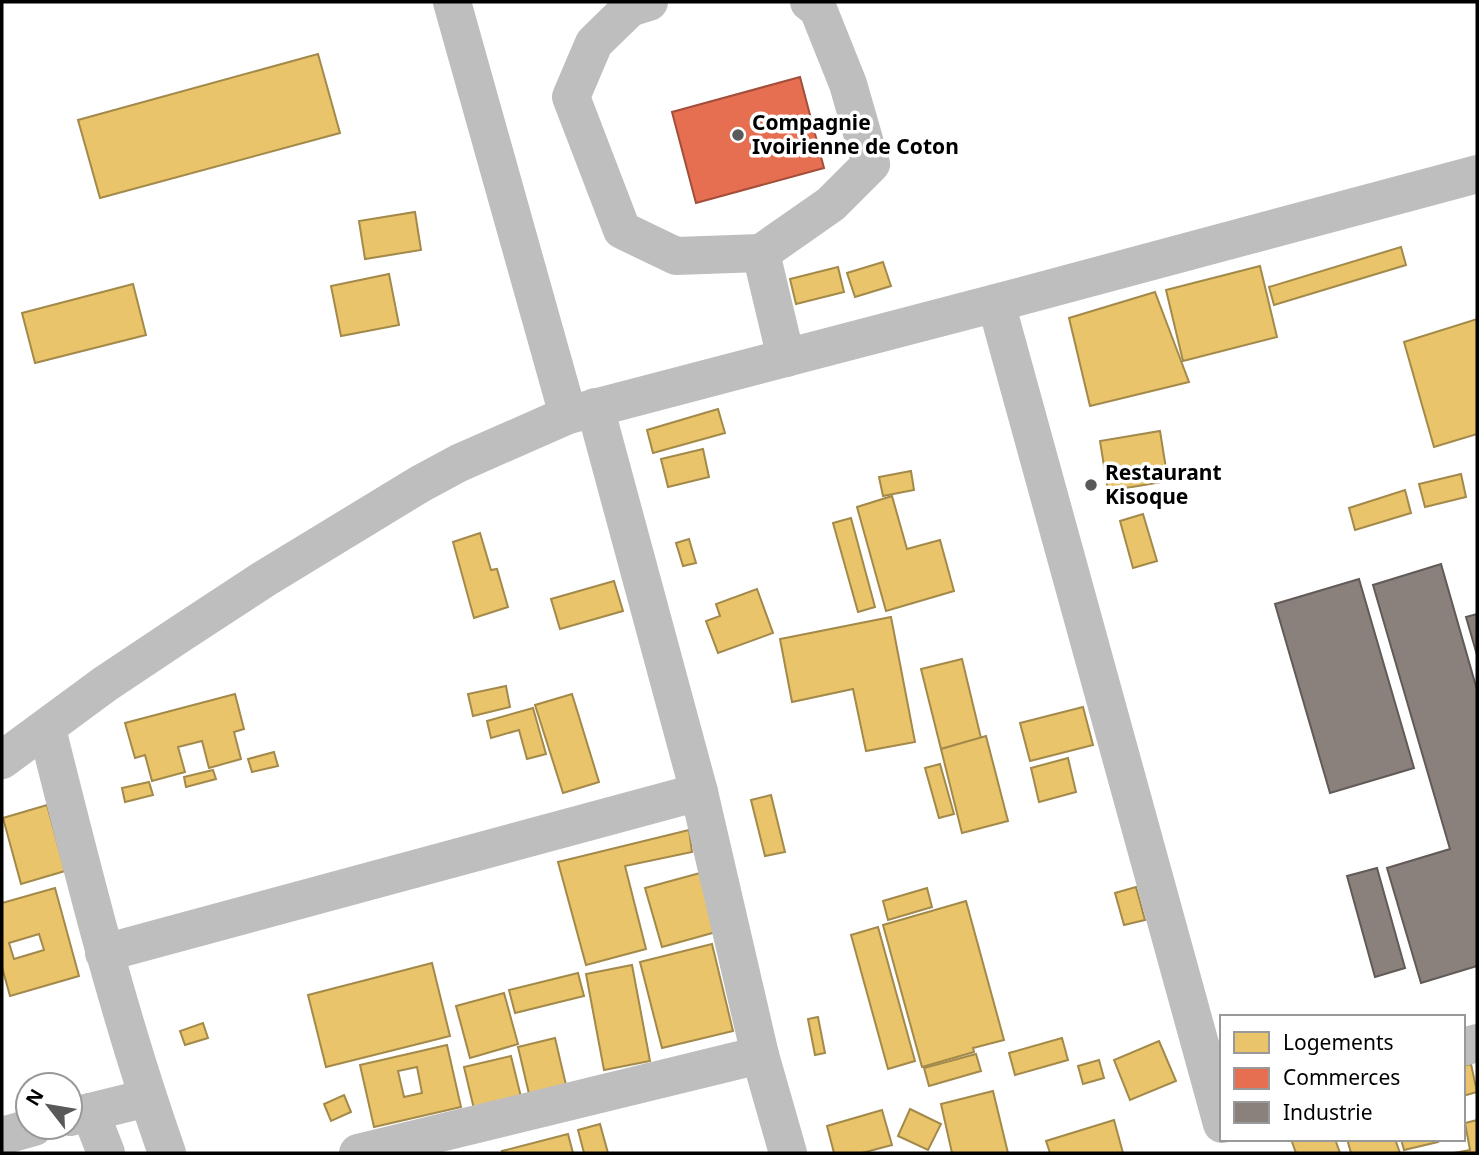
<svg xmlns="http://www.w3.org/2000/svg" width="1479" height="1155" font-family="'Noto Sans',sans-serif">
<rect width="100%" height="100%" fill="#fff"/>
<g fill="#e9c46a" stroke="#a3894a" stroke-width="2" fill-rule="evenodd">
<path d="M318,54L340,133L100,198L78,120Z"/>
<path d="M415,212L421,250L365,259L359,221Z"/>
<path d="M1401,247L1406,265L1274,305L1269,287Z"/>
<path d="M883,262L891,286L855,297L847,273Z"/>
<path d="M1260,266L1277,337L1183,361L1166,290Z"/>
<path d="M838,267L844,292L796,304L790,279Z"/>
<path d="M389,274L399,325L341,336L331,286Z"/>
<path d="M133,284L146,335L35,363L22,313Z"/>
<path d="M1155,292L1189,382L1090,406L1069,318Z"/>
<path d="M1477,319V434L1434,447L1404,342Z"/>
<path d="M718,409L725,433L653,453L647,430Z"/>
<path d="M1160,431L1168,481L1108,491L1100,441Z"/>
<path d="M703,449L709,477L668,487L661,459Z"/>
<path d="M911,471L914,490L883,496L879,477Z"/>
<path d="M1461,474L1466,497L1425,507L1419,484Z"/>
<path d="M1405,490L1411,513L1355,530L1349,508Z"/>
<path d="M892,496L907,549L940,540L954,591L886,611L857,507Z"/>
<path d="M1143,514L1157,561L1133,568L1120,521Z"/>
<path d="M851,518L875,607L858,612L833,523Z"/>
<path d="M480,533L491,570L497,569L508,607L474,618L453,542Z"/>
<path d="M689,539L696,563L683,566L676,543Z"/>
<path d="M614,581L623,611L560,629L551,599Z"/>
<path d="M757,589L773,633L718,653L706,621L720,616L716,604Z"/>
<path d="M891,617L915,742L866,751L853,689L792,702L780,639Z"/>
<path d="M962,659L981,738L941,749L921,669Z"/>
<path d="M506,686L510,707L473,716L468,694Z"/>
<path d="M235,694L244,729L234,732L241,759L209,768L202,741L178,747L185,772L152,781L145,755L135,758L125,723Z"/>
<path d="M572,694L599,782L563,793L535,705Z"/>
<path d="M1083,707L1093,745L1030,761L1020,723Z"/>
<path d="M533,708L546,754L527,759L519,730L491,738L487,721Z"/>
<path d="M986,736L1008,821L962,833L941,749Z"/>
<path d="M274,752L278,766L252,772L248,759Z"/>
<path d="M1068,758L1076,792L1039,802L1031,768Z"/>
<path d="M940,764L954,814L939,818L925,768Z"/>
<path d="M213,770L216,779L186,787L184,777Z"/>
<path d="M149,782L153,795L125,802L122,788Z"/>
<path d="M771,795L785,852L765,856L751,800Z"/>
<path d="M47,805L65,871L21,884L3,818Z"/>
<path d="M689,830L692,852L625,866L646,949L586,965L558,862Z"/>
<path d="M700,873L716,932L662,947L645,888Z"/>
<path d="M1136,887L1145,920L1124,925L1115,893Z"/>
<path d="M55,888L79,976L10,996L2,967V903ZM39,934L44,950L14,959L9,943Z"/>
<path d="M927,888L932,907L888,920L883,901Z"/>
<path d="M966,901L1004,1040L973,1048L974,1052L922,1067L883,925Z"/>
<path d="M878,927L915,1061L888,1069L851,935Z"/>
<path d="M712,944L733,1031L662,1048L640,962Z"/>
<path d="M432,963L450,1036L326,1067L308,995Z"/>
<path d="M632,965L650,1061L604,1070L586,974Z"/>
<path d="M578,973L584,996L515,1013L509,990Z"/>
<path d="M504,993L518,1044L470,1058L456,1006Z"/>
<path d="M818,1017L825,1053L815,1055L808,1019Z"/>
<path d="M203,1023L208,1038L185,1045L180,1031Z"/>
<path d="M555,1038L566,1085L529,1094L518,1047Z"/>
<path d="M1062,1038L1068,1060L1015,1075L1009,1053Z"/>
<path d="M1159,1041L1176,1081L1130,1100L1114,1060Z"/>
<path d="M447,1045L461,1107L374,1127L360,1065ZM417,1067L422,1093L404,1097L398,1071Z"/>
<path d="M976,1054L981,1071L929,1086L924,1068Z"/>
<path d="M511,1056L521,1097L474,1109L464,1067Z"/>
<path d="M1099,1060L1104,1078L1083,1084L1078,1066Z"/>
<path d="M1471,1064L1477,1092L1463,1096V1066Z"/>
<path d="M993,1091L1008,1153H952L941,1104Z"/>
<path d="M344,1095L351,1112L331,1121L324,1104Z"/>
<path d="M910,1109L941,1124L928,1150L898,1136Z"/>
<path d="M882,1110L892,1145L862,1153H834L827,1126Z"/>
<path d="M1114,1120L1123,1153H1050L1046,1141Z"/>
<path d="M1477,1120V1153H1454L1470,1150L1465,1123Z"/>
<path d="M600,1124L608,1153H584L578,1130Z"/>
<path d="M568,1134L573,1153H503L502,1151Z"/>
<path d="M1291,1139H1335L1340,1153H1296Z"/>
<path d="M1347,1139H1395L1400,1153H1351Z"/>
<path d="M1401,1139H1437L1438,1142L1404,1150Z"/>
</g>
<path fill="#e76f51" stroke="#a24e39" stroke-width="2" d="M800,77L824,168L696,203L672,112Z"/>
<g fill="#8a817c" stroke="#615a57" stroke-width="2">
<path d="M1441,564L1477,690V966L1421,983L1387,868L1450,849L1373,585Z"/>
<path d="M1359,579L1414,768L1330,793L1275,604Z"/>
<path d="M1477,614V655L1466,617Z"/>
<path d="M1377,868L1405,968L1375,977L1347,876Z"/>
</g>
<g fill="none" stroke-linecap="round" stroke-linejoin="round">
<g stroke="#bebebe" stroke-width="38">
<path d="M452,2L568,415"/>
<path d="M649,2L630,8L594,43L571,97L622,230L676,256L761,253"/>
<path d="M996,303L1222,1124"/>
<path d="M786,358L761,253L831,204L871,164L848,84L818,9L809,2"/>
<path d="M595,407L699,792L760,1055L788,1153"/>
<path d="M47,729C83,872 118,1014 167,1153"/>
<path d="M2,760L105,684L180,634L264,579L420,484L459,463L568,415L996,303L1477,174"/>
<path d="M104,953L699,792"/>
<path d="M1463,1047L1477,1043"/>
<path d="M90,1112L106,1153"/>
<path d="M70,1117L147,1098"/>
<path d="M2,1136L34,1127"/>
<path d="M358,1153L760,1055"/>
</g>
</g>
<g fill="#595959" stroke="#fff" stroke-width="2.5">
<circle cx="738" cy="135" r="7"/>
<circle cx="1091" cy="485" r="7"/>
</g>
<g text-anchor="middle" stroke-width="7" stroke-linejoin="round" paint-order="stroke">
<g font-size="21" font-weight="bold" fill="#000" stroke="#fff" text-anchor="start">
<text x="752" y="130">Compagnie<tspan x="752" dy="24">Ivoirienne de Coton</tspan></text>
<text x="1105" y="480">Restaurant<tspan x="1105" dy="24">Kisoque</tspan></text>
</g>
</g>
<rect width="1479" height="1155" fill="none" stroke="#000000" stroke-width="7"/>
<rect x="1220" y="1015" width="245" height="126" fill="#ffffff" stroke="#999999" stroke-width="2"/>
<rect x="1234" y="1032" width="35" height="21" fill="#e9c46a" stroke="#999999" stroke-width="2"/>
<text x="1283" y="1050" font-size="21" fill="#000000">Logements</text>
<rect x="1234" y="1068" width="35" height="21" fill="#e76f51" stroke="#999999" stroke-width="2"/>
<text x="1283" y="1085" font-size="21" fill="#000000">Commerces</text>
<rect x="1234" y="1102" width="35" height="21" fill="#8a817c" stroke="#999999" stroke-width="2"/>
<text x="1283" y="1120" font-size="21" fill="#000000">Industrie</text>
<g transform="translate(49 1106) rotate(301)"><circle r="33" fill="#ffffff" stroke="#999999" stroke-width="2"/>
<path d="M0-5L12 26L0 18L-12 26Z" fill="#595959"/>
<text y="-10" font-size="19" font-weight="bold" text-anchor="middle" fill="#000000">N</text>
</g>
</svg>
